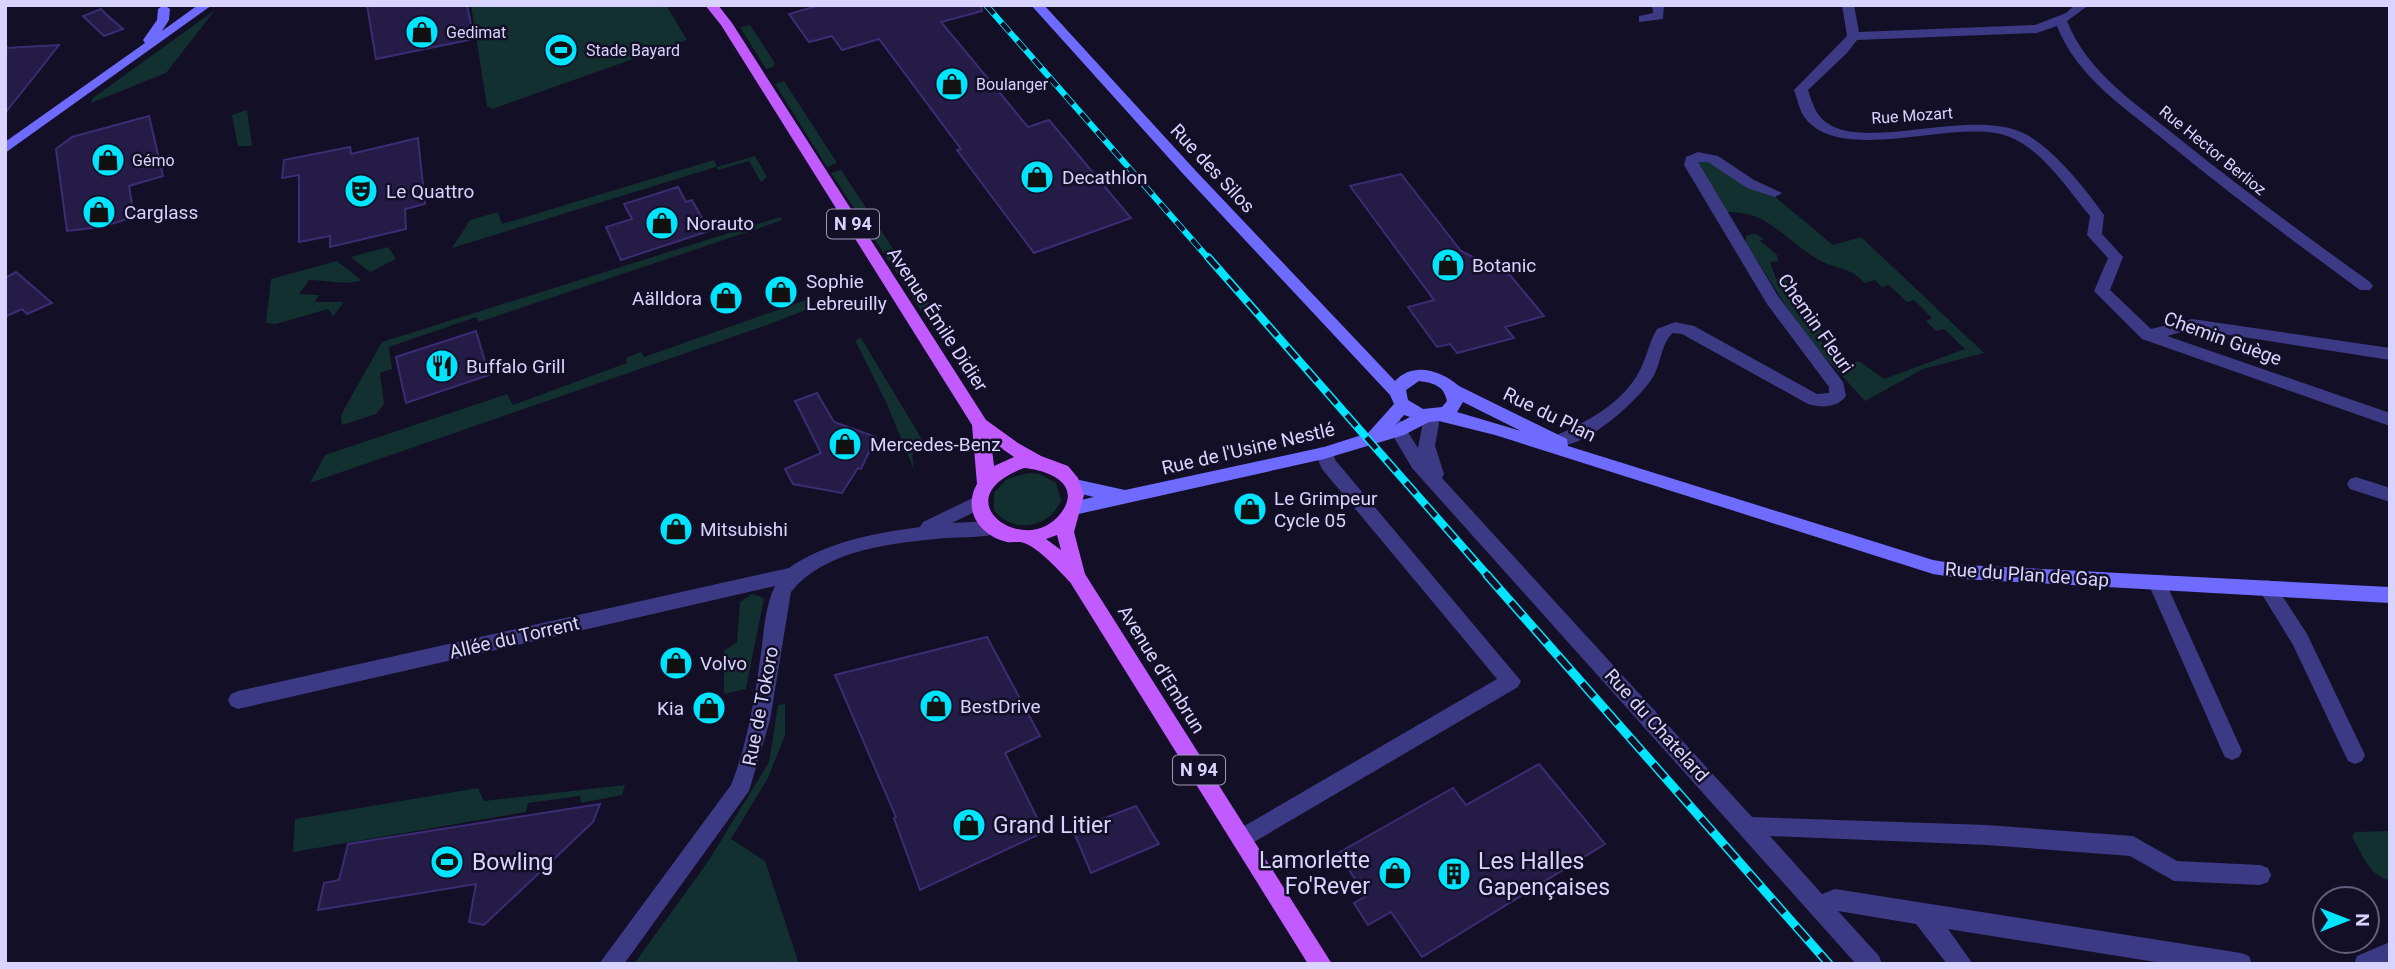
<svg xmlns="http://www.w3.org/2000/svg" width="2395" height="969" font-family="Roboto,sans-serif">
<rect width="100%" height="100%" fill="#130f26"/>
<g fill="#12302f">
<path d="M471,5H666L687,40L492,109L487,106Z"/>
<path d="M215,10L166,73L91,103L93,98Z"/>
<path d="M750,25L775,63L773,67L766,69L740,27Z"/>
<path d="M784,81L837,163L827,167L775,84Z"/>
<path d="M247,110L252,146H238L232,115Z"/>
<path d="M755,156L767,177L761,182L749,161L718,170L716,167L452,248L470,220L498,212L502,224L714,160L717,167Z"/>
<path d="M1705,160L1773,195L1833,245L1861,237L1984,353L1923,369L1865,401L1818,350L1786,306L1746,243V236C1752,233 1758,233 1763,239L1760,241L1777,255L1778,261L1770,262L1776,279L1787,280L1791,290L1795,291L1799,297L1796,298L1797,301H1791L1797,313L1808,317L1813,327H1819L1823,334L1816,337L1847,365L1859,361L1884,379L1965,349L1944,329L1936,331L1926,321L1932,318L1914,300L1907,302L1889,285L1882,287L1875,280L1864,283C1854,269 1837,269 1821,261C1798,249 1781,228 1757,217C1747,213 1735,212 1724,212L1696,162Z"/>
<path d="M841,170L948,332L938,336L831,173Z"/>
<path d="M780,217L783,220L479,322L476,317L389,347L392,369L380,373L384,404L376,414L342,425L341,415L382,342Z"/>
<path d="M388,247L396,259L370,272L351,257Z"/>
<path d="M337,261L361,280C349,286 325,280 309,280L299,294L319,295L315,302H344L333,316L328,309L276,324L266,323L271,279Z"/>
<path d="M809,299L811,308L767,325L310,483L325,455L507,394L513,405L627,363L626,358L641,352L644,357Z"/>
<path d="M861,338L923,441C909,450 912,457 915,472L886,402L855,340Z"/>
<path d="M1028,473L1040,474L1056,483L1061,500C1050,528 1013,535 994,510V493L1007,479Z"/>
<path d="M752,594L764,598L746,689L724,694V651L737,642L740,602Z"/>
<path d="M785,704V735L768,778L731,839L765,861L799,964H634L709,860L769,762L778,705Z"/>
<path d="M625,785L622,795L581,803L580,796L528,803L526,812L293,852L295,819L478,788L484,801Z"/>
<path d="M2390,831V880C2369,877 2362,853 2352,837L2355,832Z"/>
</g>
<g fill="#241b47" stroke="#3b2d73" stroke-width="2">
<path d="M367,5H467L474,39L376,59Z"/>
<path d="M820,5H981L982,11L941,22L1028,127L1049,120L1131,218L1034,253L957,150L961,149L879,39L842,50L832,36L809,42L789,14Z"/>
<path d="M101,9L109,17L123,29L104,36L83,16Z"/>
<path d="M59,45L37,73L5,113V48Z"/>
<path d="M149,116L163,176L129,186L134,217L101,227L67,231L56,149L72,137Z"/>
<path d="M418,138L425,204L405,209L406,229L330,247V236L299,242V175L282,178L284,160L350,147L351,154Z"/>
<path d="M1401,174L1461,251L1510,275L1544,316L1505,327L1514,338L1457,353L1450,344L1437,347L1408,307L1434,300L1350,186Z"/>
<path d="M678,187L686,202L692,200L709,231L621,260L606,227L632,219L624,204Z"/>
<path d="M16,272L52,303L27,314L22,309L5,317V278Z"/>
<path d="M476,331L489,375L406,403L396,357Z"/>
<path d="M817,393L834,422L876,437L861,469L858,468L842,493L793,484L785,469L821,453L795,401Z"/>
<path d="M987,637L1040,736L1005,753L1044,832L920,890L894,818L896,817L835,675Z"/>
<path d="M1539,764L1605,844L1422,957L1391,912L1368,925L1354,903L1366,896L1338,853L1453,788L1466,805Z"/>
<path d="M600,804L593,822L484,925L469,922L476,884L318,910L324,883L339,880L348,844Z"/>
<path d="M1136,806L1159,844L1091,873L1073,830Z"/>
</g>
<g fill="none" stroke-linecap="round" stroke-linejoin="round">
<g fill="#3d3a85" fill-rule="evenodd">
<path d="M1652,5H1664L1663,19L1639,22V16L1653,13Z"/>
<path d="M1842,5H1854L1859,32L2035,25L2066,13L2075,5H2089L2067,21C2088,74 2138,105 2181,140C2243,190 2306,236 2370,282L2373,286L2370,290H2360C2295,242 2231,195 2169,144C2127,109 2077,78 2057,26L2037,33L1857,40L1847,53L1808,90C1813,105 1816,117 1830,125C1872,148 1963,112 2016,130C2047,140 2086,189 2104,215L2102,234L2123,257L2110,290L2151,329L2192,319L2390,348V360L2192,329L2167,336L2390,413V426L2142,339L2094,291L2108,258L2087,235L2090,216C2067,189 2044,151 2010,137C1959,115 1838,169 1803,115C1799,108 1797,98 1794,90L1847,36Z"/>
<path d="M1698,152L1718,156L1754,180L1782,193L1775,197L1747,188L1708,162H1698L1778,296L1843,382L1846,396C1837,408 1822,408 1808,404L1682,334L1673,333C1661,343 1661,364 1653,377C1639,400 1580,454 1552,445L1549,441L1552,437C1584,424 1624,403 1640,370C1647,357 1649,342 1657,329L1675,322L1694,326L1817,394L1829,393V387L1767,304L1684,165L1686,157Z"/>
<path d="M1432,411L1440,417L1435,446L1444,474L1442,478L1752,817L1987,825L2133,836L2177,861L2260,865L2268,868L2271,875L2268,882L2260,885L2174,881L2130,856L1987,845L1770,836L1822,894L1835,889L2241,953L2249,956L2252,964H2168L1948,929L1973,964H1947L1916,924L1838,911L1879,956L1882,964H1856L1412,468L1383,419L1385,415H1397L1418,448L1424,417Z"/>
<path d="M1324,447L1330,448L1336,461L1521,681L1518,687L1242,849L1234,846L1231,839L1234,832L1497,679L1322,469L1315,453L1318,448Z"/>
<path d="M2356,477L2390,488V502L2350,489L2347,484L2350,479Z"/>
<path d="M979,495L985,497L988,502L985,507L952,523L993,521L999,523L1002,528L999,533C983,538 963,537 945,538C894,543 825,549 791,592L770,720L749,791L624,964H599L731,785C747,745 754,702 760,660C764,635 764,609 775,586L238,709L231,706L228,700L231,694L238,691L789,568C826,542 875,533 920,527L923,522Z"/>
<path d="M2157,575L2164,578L2166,583L2242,751L2239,757L2232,760L2225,757L2222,751L2148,583L2150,578Z"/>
<path d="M2267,580L2274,583L2307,634L2365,755L2362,761L2355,764L2348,761L2293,645L2258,588L2260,583Z"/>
<path d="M2390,942V964H2354L2357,956Z"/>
</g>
<g fill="#6f6bff" fill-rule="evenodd">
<path d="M164,5L170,9L169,20L162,31L198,5H212L5,153V142L145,43L143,40L157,20L158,9Z"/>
<path d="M1031,5H1044L1195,170L1395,381C1414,361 1441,371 1459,386L1567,439L1568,446L1933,560L1964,565L2390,587V603L1964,579L1933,574L1495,435L1439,421L1429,422L1404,435L1324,459L1074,515L1068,513L1065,508L1068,503L1094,497L1069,491L1066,486L1069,481L1075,479L1125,490L1324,447L1368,433L1394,404L1390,395L1185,176ZM1419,381C1434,383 1444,386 1447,401L1442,407L1423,409L1408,400L1406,390ZM1463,402L1521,431L1457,412ZM1404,415L1410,417L1395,425Z"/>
</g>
<path fill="#c25bff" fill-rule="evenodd" d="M705,5H718L732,23L986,420L1018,443L1041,456L1068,466L1078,478L1084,495L1074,532L1085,574L1332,964H1308L1070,582C1060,572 1038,547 1024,543C1019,541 1013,543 1007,542C980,536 962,510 977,484L972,425L721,25ZM991,441L1014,457L994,466ZM1024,468C1047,470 1083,483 1061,513C1026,560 940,499 1024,468ZM1057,535L1061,550L1046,539Z"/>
<defs>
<path id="rail-far2" d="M986,5L1209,259"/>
<path id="rail-far1" d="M1208,257L1489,577"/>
<path id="rail" d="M1487,575L1829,964"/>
</defs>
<use href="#rail-far2" stroke="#00e5ff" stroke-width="6"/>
<use href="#rail-far1" stroke="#00e5ff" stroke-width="8"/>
<use href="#rail" stroke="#00e5ff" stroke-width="9"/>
<use href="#rail-far2" stroke="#130f26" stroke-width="4.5" stroke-dasharray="12" stroke-linecap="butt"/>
<use href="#rail-far1" stroke="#130f26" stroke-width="5" stroke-dasharray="15" stroke-linecap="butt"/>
<use href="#rail" stroke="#130f26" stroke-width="6" stroke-dasharray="18" stroke-linecap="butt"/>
</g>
<defs>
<symbol id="shop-disc" viewBox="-11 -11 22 22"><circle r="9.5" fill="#00e5ff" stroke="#130f26"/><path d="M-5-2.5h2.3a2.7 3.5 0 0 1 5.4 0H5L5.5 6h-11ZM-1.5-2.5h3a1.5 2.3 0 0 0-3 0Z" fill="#111"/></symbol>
<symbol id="stadium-disc" viewBox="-11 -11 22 22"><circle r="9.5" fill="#00e5ff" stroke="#130f26"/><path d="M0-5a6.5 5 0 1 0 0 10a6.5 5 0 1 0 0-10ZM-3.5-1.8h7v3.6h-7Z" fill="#111"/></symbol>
<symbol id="theatre-disc" viewBox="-11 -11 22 22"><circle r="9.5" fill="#00e5ff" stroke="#130f26"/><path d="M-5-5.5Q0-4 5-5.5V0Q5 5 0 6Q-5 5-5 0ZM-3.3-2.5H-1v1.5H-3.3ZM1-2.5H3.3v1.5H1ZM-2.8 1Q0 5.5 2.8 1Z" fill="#111"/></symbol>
<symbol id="restaurant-disc" viewBox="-11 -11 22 22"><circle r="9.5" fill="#00e5ff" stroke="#130f26"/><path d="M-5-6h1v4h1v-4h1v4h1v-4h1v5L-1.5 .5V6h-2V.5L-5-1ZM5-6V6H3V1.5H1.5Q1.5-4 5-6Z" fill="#111"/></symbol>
<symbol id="building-disc" viewBox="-11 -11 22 22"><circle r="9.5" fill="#00e5ff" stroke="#130f26"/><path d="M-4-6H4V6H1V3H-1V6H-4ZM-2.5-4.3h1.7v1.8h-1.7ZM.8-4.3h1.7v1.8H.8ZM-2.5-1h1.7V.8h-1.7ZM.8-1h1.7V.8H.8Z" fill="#111"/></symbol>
</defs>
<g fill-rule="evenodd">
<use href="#shop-disc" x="403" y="13" width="38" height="38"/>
<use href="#stadium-disc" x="542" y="31" width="38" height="38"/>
<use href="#shop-disc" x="933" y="65" width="38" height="38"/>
<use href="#shop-disc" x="89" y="141" width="38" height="38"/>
<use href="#shop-disc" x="1018" y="158" width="38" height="38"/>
<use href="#theatre-disc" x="342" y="172" width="38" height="38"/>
<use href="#shop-disc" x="80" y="193" width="38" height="38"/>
<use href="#shop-disc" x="643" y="204" width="38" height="38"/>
<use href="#shop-disc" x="1429" y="246" width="38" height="38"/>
<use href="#shop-disc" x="762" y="273" width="38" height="38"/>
<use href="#shop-disc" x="707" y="279" width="38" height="38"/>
<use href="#restaurant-disc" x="423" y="347" width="38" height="38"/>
<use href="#shop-disc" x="826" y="425" width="38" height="38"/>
<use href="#shop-disc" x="1231" y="490" width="38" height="38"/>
<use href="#shop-disc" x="657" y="510" width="38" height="38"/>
<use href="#shop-disc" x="657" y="644" width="38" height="38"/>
<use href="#shop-disc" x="917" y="687" width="38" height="38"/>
<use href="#shop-disc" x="690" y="689" width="38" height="38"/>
<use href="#shop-disc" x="950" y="806" width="38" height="38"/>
<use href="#stadium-disc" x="428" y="843" width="38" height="38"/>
<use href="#shop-disc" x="1376" y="854" width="38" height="38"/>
<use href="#building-disc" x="1435" y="855" width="38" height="38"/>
</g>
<g text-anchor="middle" stroke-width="5" stroke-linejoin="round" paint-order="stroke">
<g font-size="16" fill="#d9d4ff" stroke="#130f26" text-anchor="start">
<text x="446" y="38">Gedimat</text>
<text x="586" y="56">Stade Bayard</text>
<text x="976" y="90">Boulanger</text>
<text x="132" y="166">Gémo</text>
</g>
<g font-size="16" fill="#d9d4ff" stroke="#130f26">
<text transform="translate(1912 115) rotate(-4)" y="6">Rue Mozart</text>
<text transform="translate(2213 150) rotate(39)" y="6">Rue Hector Berlioz</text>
</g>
<g fill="#130f26" stroke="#9e99be" stroke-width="2">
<rect x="827" y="209.5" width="52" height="29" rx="5"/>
<rect x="1173" y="755.5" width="52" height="29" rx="5"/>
</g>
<g font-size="18" font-weight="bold" fill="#d9d4ff">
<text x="853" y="230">N 94</text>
<text x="1199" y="776">N 94</text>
</g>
<g font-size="19" fill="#d9d4ff" stroke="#130f26">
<text transform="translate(1213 168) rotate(47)" y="7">Rue des Silos</text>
<text transform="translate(938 319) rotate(57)" y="7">Avenue Émile Didier</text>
<text transform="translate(1816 323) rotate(55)" y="7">Chemin Fleuri</text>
<text transform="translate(2223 338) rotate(20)" y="7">Chemin Guège</text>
<text transform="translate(1550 414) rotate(26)" y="7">Rue du Plan</text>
<text transform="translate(1248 448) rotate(-13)" y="7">Rue de l'Usine Nestlé</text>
<text transform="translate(2027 574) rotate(4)" y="7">Rue du Plan de Gap</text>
<text transform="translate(514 637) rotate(-13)" y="7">Allée du Torrent</text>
<text transform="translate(1162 669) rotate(58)" y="7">Avenue d'Embrun</text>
<text transform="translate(760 706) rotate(-79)" y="7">Rue de Tokoro</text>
<text transform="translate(1657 725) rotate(48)" y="7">Rue du Chatelard</text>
</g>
<g font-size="19" fill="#d9d4ff" stroke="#130f26" text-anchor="start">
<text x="1062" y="184">Decathlon</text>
<text x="386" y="198">Le Quattro</text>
<text x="124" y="219">Carglass</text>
<text x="686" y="230">Norauto</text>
<text x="1472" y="272">Botanic</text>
<text x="806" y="288">Sophie<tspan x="806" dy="22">Lebreuilly</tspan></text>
<text x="702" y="305" text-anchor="end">Aälldora</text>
<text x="466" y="373">Buffalo Grill</text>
<text x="870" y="451">Mercedes-Benz</text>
<text x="1274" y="505">Le Grimpeur<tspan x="1274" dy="22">Cycle 05</tspan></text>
<text x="700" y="536">Mitsubishi</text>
<text x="700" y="670">Volvo</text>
<text x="960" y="713">BestDrive</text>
<text x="684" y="715" text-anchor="end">Kia</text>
</g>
<g font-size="23" fill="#d9d4ff" stroke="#130f26" text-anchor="start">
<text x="993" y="833">Grand Litier</text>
<text x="1370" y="868" text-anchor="end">Lamorlette<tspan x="1370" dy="26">Fo'Rever</tspan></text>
<text x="1478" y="869">Les Halles<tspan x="1478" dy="26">Gapençaises</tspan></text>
<text x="472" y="870">Bowling</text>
</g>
</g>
<rect width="2395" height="969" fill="none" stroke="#d9d4ff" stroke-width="14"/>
<g transform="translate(2346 920) rotate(90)"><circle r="33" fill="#130f26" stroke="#625e7d" stroke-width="2"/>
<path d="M0-5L12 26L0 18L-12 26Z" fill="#00e5ff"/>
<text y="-10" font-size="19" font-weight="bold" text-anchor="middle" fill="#d9d4ff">N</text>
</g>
</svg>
